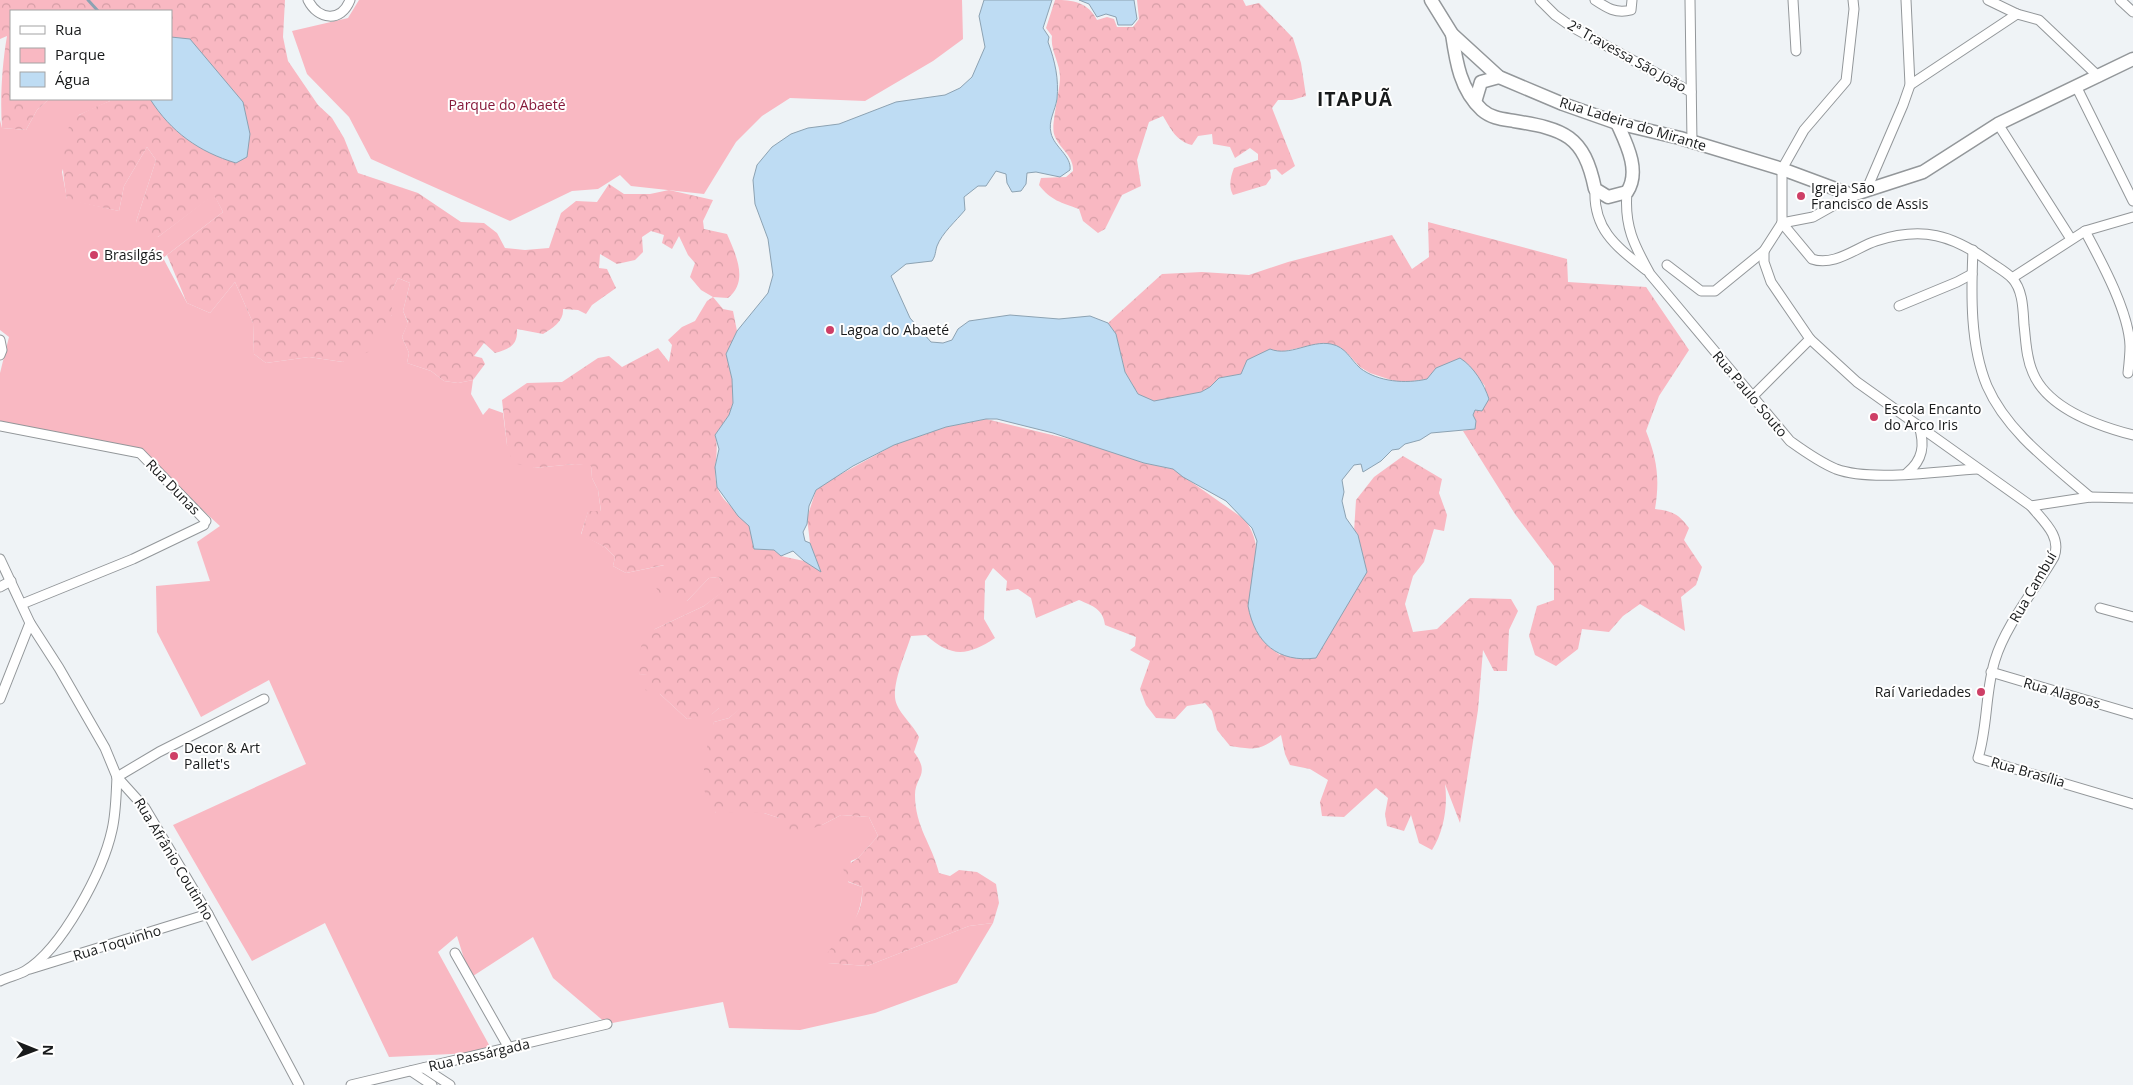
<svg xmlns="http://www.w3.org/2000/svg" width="2133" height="1085" font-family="'Open Sans',sans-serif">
<defs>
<pattern id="forest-crowns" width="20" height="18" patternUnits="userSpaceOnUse" patternTransform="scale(1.25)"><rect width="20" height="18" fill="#f9b8c2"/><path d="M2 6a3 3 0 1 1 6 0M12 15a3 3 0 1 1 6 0" fill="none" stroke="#d59ea6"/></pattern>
</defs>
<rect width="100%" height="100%" fill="#eff3f6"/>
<g fill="#f9b8c2">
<path d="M359,0H962L963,39L933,61L865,101L790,98L762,116L736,142L704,194L631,186L620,175L598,189L572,191L510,221L371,159L349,117L307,74L292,31L348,18Z"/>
<path d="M49,99H109L110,101L79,115L62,172L67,199L119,211L124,186L147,147L156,160L136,222L158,237L214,194L223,212L163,258L187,303L210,313L235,282L253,323L254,354L266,363L309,357L343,362L392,315V290L398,278L410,283L403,311L408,323L402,337L409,353L407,363L431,371L444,381L458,383L473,380L471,394L483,415L489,408L503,413L507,445L534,468L575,464L591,465L592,478L598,490L601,512H588L581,534L605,547L615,557L613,566L626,573L665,565L687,601L709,578L719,577L724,591L704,606L655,629L639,675L655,673L660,694L687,719L712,714L719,708H741L729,718L714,722L704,778L716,813H764L779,818L822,825L841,815L869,817L878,836L858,858L851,861L848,882L862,887C864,916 842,941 828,963L867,966L969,926L993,923L957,983L875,1013L800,1030L729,1028L723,1002L607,1024L553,978L533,937L470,978L457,936L438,952L493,1052L389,1057L325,923L252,961L173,825L306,764L269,680L201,717L157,632L156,586L210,581L197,542L220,526L140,453L0,426V373L9,337L0,330V120L2,128L26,130L37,110Z"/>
</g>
<g fill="url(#forest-crowns)">
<path d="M0,0H285L283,37L288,61L318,105L332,118L344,138L358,173L418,193L461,222L484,223L497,233L505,248L525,250L549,248L561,213L576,201L597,202L609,184L624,194H650L669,190L713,200L703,221L704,229L727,234C736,255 749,281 728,298L713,297L723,309L733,311L737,331L726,354L732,379L733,403L729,415L715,435C720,453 712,468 717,486C721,502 740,512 749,525C752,531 752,542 754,549L774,550L781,556L804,561L820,571L810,543L807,518L816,490L832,479L894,445L946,427L986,419L1106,448L1144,463L1173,469L1244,519C1281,564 1217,613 1280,655L1354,532L1356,500L1374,477L1403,456L1442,479L1439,493L1447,515L1444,531L1434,529L1424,562L1413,576L1405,604L1413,632L1437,629L1470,598L1511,599L1518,611L1509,630L1507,671H1494L1483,650L1478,710L1460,823L1445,784C1448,806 1444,831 1432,850L1419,843L1411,815L1404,831L1387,826L1385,814L1388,798L1376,788L1344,817L1322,816L1320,802L1328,780L1310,769L1290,765L1285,754L1281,735C1259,751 1257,750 1230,746L1217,730L1212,711L1205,703L1187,706L1175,719L1156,718L1146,705L1140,689L1150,661L1130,650L1135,646L1136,637L1105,625C1103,609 1093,606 1079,600L1036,618L1031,598L1018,589L1006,591L1007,581L993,568L985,581L984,619L995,638C968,656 951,658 926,635L911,636C906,653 889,689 897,705C901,715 913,725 919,737L914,752C931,775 915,776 915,795C915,827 932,844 939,873L950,876L959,870L977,872L996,884L999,903L993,923L969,926L867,966L828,963L826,956C840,931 865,922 862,887L847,881L843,868L858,858L878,836L869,817L841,815L822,825L793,835L779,818L764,813H716C713,808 709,804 707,799C699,782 707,740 714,722L729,718L740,708H719L710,716L687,719L660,694L645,690L655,674L639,675L641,646L655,629L704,606L723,591L719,577L709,578L687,601L662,597L655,586L664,565L626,573L613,566L615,557L605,547L581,535L588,511H601L598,490L592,478L591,466L575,464L534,468L513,463L507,445L502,400L527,383L562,382L598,358L609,356L622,367L658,348L669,362L672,345L668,340L682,327L695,321L707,301L713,297L701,290L690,277L695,263L688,255L679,236L672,249L662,243L664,235L651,231L642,237L643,252L635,260L617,264L600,254L599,268L607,269L616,288L592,305L586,314L578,310L563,309C564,321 553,328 543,334L517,329C518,345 510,349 495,353L484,343L474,356L482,358L485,364L473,380L458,383L444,381L431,371L407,363L409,353L402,337L408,322L403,311L410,283L398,278L392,290V315L368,352L343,362L309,357L266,363L254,354L253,323L235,282L210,313L187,303L167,255L223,212L214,195L158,237L141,235L136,222L156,160L147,147L124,186L119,211L67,200C63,175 55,130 81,114C90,109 100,105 110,101L109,99H171V11H11V99H49L37,110L26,130L2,128C0,99 2,65 7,36L0,39Z"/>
<path d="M1055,0C1073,0 1088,2 1097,20L1107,17L1114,19L1117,27H1133L1139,19L1137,0H1243L1246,6L1259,3L1293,38L1301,63L1306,96L1292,100H1278L1272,108L1295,166L1282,175L1276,169L1270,170L1271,178L1266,185L1233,195C1228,186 1231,176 1234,168L1258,160V154L1250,148L1235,158L1230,147L1213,144L1212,134L1198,136L1192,145C1176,141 1171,129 1163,116L1149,122L1137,160L1141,186L1122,195L1105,229L1098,233L1083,221L1079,209C1062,203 1050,200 1039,185L1041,178L1066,177L1073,171C1074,155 1058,148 1054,134C1051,124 1060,92 1060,77C1060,63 1050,50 1052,36L1046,28Z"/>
<path d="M1428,222L1567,259L1568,282L1646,287L1689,350L1659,396L1646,431C1657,459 1660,479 1655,509C1672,511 1679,514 1689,528L1684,540L1702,567L1696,585L1681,597L1685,631L1640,604L1623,616L1609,632L1582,629L1578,649L1556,666L1535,655L1529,636L1537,606L1554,600V566L1515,514L1463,431L1475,428L1473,415L1475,410L1482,411L1485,386L1477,376L1434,372L1428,379L1400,383L1370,373L1360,367L1349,355L1324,343L1279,352L1241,374L1219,378L1210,387L1201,392L1154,402L1138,394L1125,372L1116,334L1108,323L1162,274L1202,272L1249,275L1288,262L1392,235L1412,269L1429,257Z"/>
</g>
<g fill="#bedcf3" stroke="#8ca2b2">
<path d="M984,0H1052L1043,28L1049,37L1048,42C1055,61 1059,79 1057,99C1055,111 1048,121 1051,133C1054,147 1072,156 1070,170L1060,177L1036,172L1027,173L1026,184L1021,191L1012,192L1007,183L1006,174L996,171L986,186H978L964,197L965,210C956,221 942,233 937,246C935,252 936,255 932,261L906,264L891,276L910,318L931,342L943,343L952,340L958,329L969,321L1010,315L1059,319L1090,316L1108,323L1116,334L1125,372L1138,394L1154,401L1201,392L1210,387L1219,378L1241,374L1247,360L1270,349C1290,357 1310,340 1331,344C1346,347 1350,359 1360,368C1378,382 1406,384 1427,379L1436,368L1460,358C1474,367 1484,384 1489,399L1482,411L1475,410L1473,415L1476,421L1475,429L1431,433L1420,440L1405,444L1399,449L1392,450L1381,461L1363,472L1361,464L1354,465L1342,480L1344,492L1342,501L1346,518L1358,535L1367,572L1316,658C1278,663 1255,643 1248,606L1257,541L1252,528L1226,501L1183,477L1173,469L1144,463L1053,433L997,419H986L946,427L894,445L853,466L816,490L809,506L807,524L803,532L805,541L810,543L821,572L804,561L793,551L781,556L774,550L754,549L749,526L738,516L717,487L715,467L719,449L715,435L729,415L733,403L732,379L726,354L737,331L768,293L773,275L768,239L755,204L753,180L757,165L772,147L791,134L808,128L839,124L896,102L945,95L960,88L972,77L985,47L979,16Z"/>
<path d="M1079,0H1134L1137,19L1132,25H1118L1116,17L1106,14L1097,17L1089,4Z"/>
<path d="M171,37L190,39L243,102L250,134L247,157L236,163C199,152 171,132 150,99H171Z"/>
</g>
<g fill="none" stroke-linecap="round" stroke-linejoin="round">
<path stroke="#8ca2b2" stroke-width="3" d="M88,0L98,11"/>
<defs>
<g id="street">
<path d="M308,0C318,20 341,23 350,0"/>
<path d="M1540,0L1555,15L1572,27L1691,92"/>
<path d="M1595,0C1607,8 1616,14 1631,10L1632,0"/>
<path d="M1690,0L1692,142"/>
<path d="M1793,0L1796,51"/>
<path d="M1988,0L2017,14L2039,20L2099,77"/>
<path d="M2120,0L2133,12"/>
<path d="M1910,85L2017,14"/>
<path d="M2076,86L2133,201"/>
<path d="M1998,124L2071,239"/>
<path d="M1595,189C1593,230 1617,247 1646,270"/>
<path d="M1866,191L1903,105L1910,85L1906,0"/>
<path d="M1627,192C1624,226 1634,245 1650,274L1790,441C1804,451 1819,462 1836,469C1871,482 1939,471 1978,469"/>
<path d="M1782,223L1812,259C1834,267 1857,247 1876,241C1923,226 1952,235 1990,262C1997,267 2006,272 2012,278C2023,290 2023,309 2024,325C2026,341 2026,358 2033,373C2048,409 2098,426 2133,435"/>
<path d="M1782,223V169L1804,130L1846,81L1854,9L1853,0"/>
<path d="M2085,231C2101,261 2129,312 2130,346C2130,354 2129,364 2128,373"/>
<path d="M1973,250C1971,294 1970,345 1987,386C2007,432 2053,465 2090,497"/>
<path d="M1764,251V262L1771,282L1810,339L1857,382L2031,506C2043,521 2062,536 2054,557C2036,588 2005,626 1995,660C1985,692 1988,726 1978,758L2133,804"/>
<path d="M1667,265L1701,291H1715L1764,251L1782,223L1813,217L1852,195"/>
<path d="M2012,278L2085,231L2133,217"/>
<path d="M1899,306L1957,282L1972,274"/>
<path d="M0,340L2,350L0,355"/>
<path d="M1752,397L1810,339"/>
<path d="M0,426L140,453L206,521"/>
<path d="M1907,473C1923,460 1925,445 1919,426"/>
<path d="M2031,506L2090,497L2133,498"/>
<path d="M0,559L30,623L59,668L105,748L117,777L145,808L208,914L299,1085"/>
<path d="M0,587L11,581"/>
<path d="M22,604L133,559L204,525"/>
<path d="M2100,608L2133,617"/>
<path d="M1991,672L2133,714"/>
<path d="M0,699L30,623"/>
<path d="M117,777L159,752L264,699"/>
<path d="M455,953L509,1048"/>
<path d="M30,969L208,914"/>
<path d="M0,981C8,977 18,975 25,971C62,949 103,871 112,830C116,813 116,795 117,777"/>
<path d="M424,1068L450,1085"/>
<path d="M411,1071L432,1085"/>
<path d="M351,1085L607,1024"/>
</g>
<g id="secondary">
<path d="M1431,0L1452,34L1499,77L1563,104L1617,123L1680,138L1782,169L1852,195L1923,172L1998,124L2133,59"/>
<path d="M1452,34C1456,61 1460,90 1482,110C1491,118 1502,119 1514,121C1564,129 1584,135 1595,189L1608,197L1627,192C1641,171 1626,143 1617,123"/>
<path d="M1475,102L1481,82L1499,77"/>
</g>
</defs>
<use href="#street" stroke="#93979a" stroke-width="11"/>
<use href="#secondary" stroke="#93979a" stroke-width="15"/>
<use href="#street" stroke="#fff" stroke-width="9"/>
<use href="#secondary" stroke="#fff" stroke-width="12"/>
</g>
<g fill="#ce3f66" stroke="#fff" stroke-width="2">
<circle cx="1801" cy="196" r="5"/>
<circle cx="94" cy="255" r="5"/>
<circle cx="830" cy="330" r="5"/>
<circle cx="1874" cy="417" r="5"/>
<circle cx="1981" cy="692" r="5"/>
<circle cx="174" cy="756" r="5"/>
</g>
<g text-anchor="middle" stroke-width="4" stroke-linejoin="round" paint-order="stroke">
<g font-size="14" fill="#181a1b" stroke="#fff">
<text transform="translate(1627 56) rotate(29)" y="5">2ª Travessa São João</text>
<text transform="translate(1633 124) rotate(17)" y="5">Rua Ladeira do Mirante</text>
<text transform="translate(1750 394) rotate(50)" y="5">Rua Paulo Souto</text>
<text transform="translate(173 487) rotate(46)" y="5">Rua Dunas</text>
<text transform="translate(2033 587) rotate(-60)" y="5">Rua Cambuí</text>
<text transform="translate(2062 693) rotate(16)" y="5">Rua Alagoas</text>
<text transform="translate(2028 772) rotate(16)" y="5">Rua Brasília</text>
<text transform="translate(174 859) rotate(59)" y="5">Rua Afrânio Coutinho</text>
<text transform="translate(117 943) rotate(-17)" y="5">Rua Toquinho</text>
<text transform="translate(479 1055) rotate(-13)" y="5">Rua Passárgada</text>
</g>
<g font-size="14" fill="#861a3b" stroke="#fff">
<text x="507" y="110">Parque do Abaeté</text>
</g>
<g font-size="14" fill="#181a1b" stroke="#fff" text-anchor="start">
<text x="1811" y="193">Igreja São<tspan x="1811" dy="16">Francisco de Assis</tspan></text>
<text x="104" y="260">Brasilgás</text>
<text x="840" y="335">Lagoa do Abaeté</text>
<text x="1884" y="414">Escola Encanto<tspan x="1884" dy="16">do Arco Iris</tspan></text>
<text x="1971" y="697" text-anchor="end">Raí Variedades</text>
<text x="184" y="753">Decor &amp; Art<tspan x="184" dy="16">Pallet's</tspan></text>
</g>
<g font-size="19" font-weight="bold" letter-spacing="1" fill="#181a1b" stroke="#fff">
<text x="1355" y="106">ITAPUÃ</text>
</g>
</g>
<rect x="10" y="10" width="162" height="90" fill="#ffffff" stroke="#a3a3a4"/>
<rect x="20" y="26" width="25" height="8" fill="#ffffff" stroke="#a3a3a4"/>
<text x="55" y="35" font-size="15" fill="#181a1b">Rua</text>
<rect x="20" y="48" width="25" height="15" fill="#f9b8c2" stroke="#a3a3a4"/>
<text x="55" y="60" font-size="15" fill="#181a1b">Parque</text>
<rect x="20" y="72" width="25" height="15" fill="#bedcf3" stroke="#a3a3a4"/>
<text x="55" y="85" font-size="15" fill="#181a1b">Água</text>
<g transform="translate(35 1050) rotate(91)" stroke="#ffffff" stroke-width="4" paint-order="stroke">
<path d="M0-4L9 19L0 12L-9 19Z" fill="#181a1b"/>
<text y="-8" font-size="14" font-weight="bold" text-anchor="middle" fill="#181a1b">N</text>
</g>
</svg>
